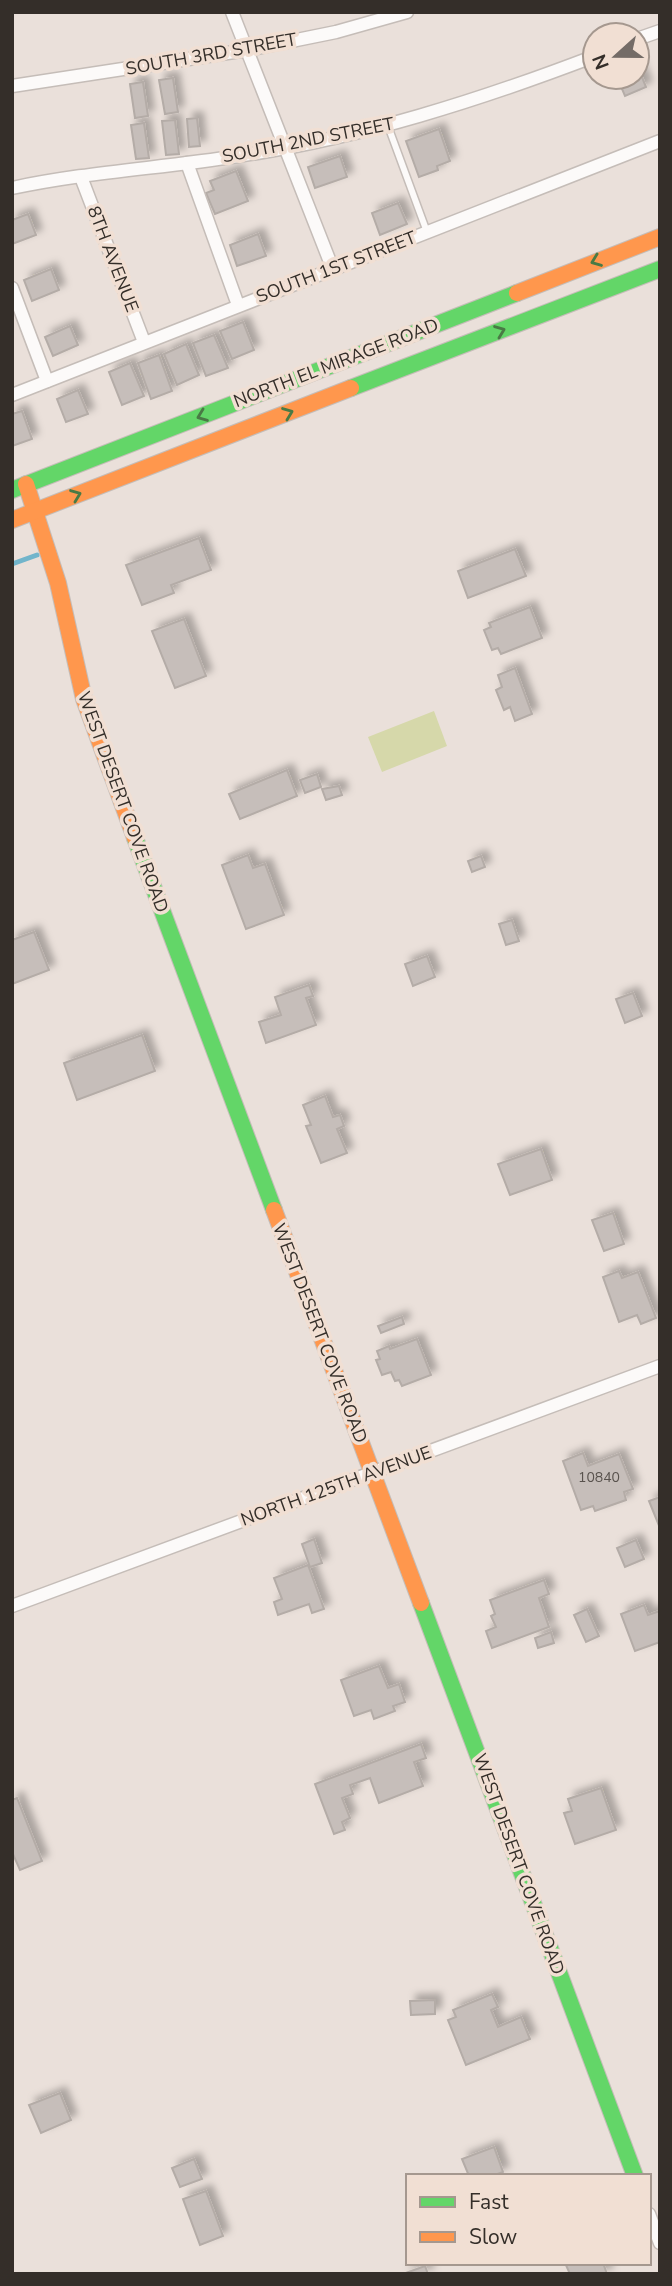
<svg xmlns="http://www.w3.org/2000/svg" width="672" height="2286" font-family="'Nunito Sans',sans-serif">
<defs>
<filter id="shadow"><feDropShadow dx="6" dy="-6" stdDeviation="3.5" flood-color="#0004"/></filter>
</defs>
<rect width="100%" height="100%" fill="#eae0da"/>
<path fill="#d6d8aa" d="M434,711L447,746L382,772L368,737Z"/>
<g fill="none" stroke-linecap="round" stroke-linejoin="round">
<path stroke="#72b5cb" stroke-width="5" d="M12,564L37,555"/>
</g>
<g fill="#c6beba" stroke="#b4aca7" stroke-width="2" filter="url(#shadow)">
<path d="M637,65L646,87L625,96L617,77H637Z"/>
<path d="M173,78L178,112L165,114L159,80Z"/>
<path d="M143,82L148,116L135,118L130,84Z"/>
<path d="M197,118L200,146L189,147L187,119Z"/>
<path d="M175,120L179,154L166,155L162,121Z"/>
<path d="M144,123L149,158L136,159L131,125Z"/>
<path d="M439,129L450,161L437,166L438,170L419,177L406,141Z"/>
<path d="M340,156L347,177L315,188L308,167Z"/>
<path d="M236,171L248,201L215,214L206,193L214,190L210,181Z"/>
<path d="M398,203L407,224L380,235L372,213Z"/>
<path d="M28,214L36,235L12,244V220Z"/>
<path d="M258,234L266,256L237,266L230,245Z"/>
<path d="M51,269L59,290L32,301L24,280Z"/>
<path d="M243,322L254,350L232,359L220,331Z"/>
<path d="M70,326L78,345L53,356L45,337Z"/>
<path d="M214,335L228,368L206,376L193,343Z"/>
<path d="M186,344L199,375L177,385L164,354Z"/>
<path d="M159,355L172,391L151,399L138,363Z"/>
<path d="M130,363L144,396L122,405L109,372Z"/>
<path d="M78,390L88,414L66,422L57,399Z"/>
<path d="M22,411L32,439L12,446V414Z"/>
<path d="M199,538L211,570L171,585L174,593L142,605L126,565Z"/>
<path d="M515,549L526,576L468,598L458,571Z"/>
<path d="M530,607L542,638L501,654L498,648L492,650L484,630L491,627L489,623Z"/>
<path d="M184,619L206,676L175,688L152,631Z"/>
<path d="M515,668L532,714L515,721L510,707L504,710L496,690L502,687L498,675Z"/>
<path d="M287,770L297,796L240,819L229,794Z"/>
<path d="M317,774L321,787L305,793L300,780Z"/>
<path d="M339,786L342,795L326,800L322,789Z"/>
<path d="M248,855L253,868L265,864L284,915L246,929L222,865Z"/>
<path d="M481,856L485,867L472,872L468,861Z"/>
<path d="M512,920L519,941L506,945L499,924Z"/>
<path d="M34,932L49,970L12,984V940Z"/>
<path d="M427,956L435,977L413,986L405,964Z"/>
<path d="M309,985L313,996L306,998L316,1025L266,1043L259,1022L281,1015L275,997Z"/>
<path d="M633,993L642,1016L625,1023L616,999Z"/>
<path d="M142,1035L155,1071L77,1100L64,1063Z"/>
<path d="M325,1096L333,1117L340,1115L344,1126L337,1129L347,1153L321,1163L306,1126L311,1125L303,1105Z"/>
<path d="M541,1149L552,1180L510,1195L498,1164Z"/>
<path d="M613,1213L624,1244L604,1251L592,1220Z"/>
<path d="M619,1271L622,1278L638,1272L656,1318L641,1324L637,1315L619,1322L603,1277Z"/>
<path d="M402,1317L404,1324L381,1333L378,1326Z"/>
<path d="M417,1339L431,1375L402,1386L399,1380L395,1381L391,1372L382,1375L376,1360L380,1359L377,1351L389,1346L390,1349Z"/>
<path d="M583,1453L588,1466L619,1454L633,1489L624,1492L626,1500L595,1511L593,1506L581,1510L563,1461Z"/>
<path d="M660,1497V1528L649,1501Z"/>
<path d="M314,1539L322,1563L310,1567L302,1544Z"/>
<path d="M636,1540L644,1559L625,1567L617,1548Z"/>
<path d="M308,1565L324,1609L312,1613L309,1604L278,1615L274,1602L282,1599L274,1578Z"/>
<path d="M544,1580L549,1594L539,1598L549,1627L492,1648L486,1631L496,1627L491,1616L495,1614L490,1600Z"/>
<path d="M644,1605L648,1615L660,1611V1642L635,1651L621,1614Z"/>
<path d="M587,1609L599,1636L586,1642L574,1615Z"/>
<path d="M551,1632L554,1643L538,1648L535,1638Z"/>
<path d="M379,1666L388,1688L399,1684L405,1702L393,1706L395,1711L374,1719L371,1710L354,1716L341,1680Z"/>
<path d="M421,1744L426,1758L414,1762L423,1786L379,1803L370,1778L350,1785L353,1794L342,1798L350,1818L342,1822L345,1830L334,1834L315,1784Z"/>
<path d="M601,1788L616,1830L575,1844L564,1813L572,1811L568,1799Z"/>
<path d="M17,1798L42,1861L20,1870L12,1852V1800Z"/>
<path d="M492,1994L498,2007L491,2010L498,2027L521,2017L530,2039L466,2065L448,2020L456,2017L453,2010Z"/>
<path d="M435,2000V2014L411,2015L410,2001Z"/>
<path d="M60,2093L71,2120L41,2133L29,2105Z"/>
<path d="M494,2147L503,2172L492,2176H469L462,2159Z"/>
<path d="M194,2159L202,2179L180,2187L172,2168Z"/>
<path d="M206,2191L223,2236L200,2245L183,2199Z"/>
<path d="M565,2263H603L607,2274H570Z"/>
<path d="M425,2266L428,2274H403Z"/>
</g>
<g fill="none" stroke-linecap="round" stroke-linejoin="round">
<defs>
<path id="lane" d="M388,126L427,232"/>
<g id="street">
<path d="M232,12L332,267"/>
<path d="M637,39L660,31"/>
<path d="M12,86L247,50L336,32L407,12"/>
<path d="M187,163L238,305"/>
<path d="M81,177L144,342"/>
<path d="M12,188C86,172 163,168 238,156C361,138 480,100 595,56"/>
<path d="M12,288L47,381"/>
<path d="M12,395L660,141"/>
<path d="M12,1606L660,1366"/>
<path d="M649,2214L660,2243"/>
</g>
<g id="fast">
<path d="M351,388L660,269"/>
<path d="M12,490L517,293"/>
<path d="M135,838L274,1210"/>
<path d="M421,1603L635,2176"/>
</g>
<g id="slow">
<path d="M517,293L660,237"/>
<path d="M26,484L58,583L84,699L135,838"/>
<path d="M12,520L351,388"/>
<path d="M274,1210L421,1603"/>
</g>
</defs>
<use href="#lane" stroke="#c5bdb8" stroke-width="9"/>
<use href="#street" stroke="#c5bdb8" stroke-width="15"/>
<use href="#fast" stroke="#c5bdb8" stroke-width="18"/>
<use href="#slow" stroke="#c5bdb8" stroke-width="18"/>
<use href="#lane" stroke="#fcfaf9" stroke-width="6"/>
<use href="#street" stroke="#fcfaf9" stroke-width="12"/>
<use href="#fast" stroke="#63d668" stroke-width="16"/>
<use href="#slow" stroke="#ff974d" stroke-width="16"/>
</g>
<defs><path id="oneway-chevron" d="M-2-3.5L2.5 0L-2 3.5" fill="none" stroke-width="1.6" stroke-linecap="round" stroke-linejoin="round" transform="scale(1.75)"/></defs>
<g stroke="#497a45">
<use href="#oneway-chevron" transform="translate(596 261) rotate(159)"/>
<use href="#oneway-chevron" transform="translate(500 331) rotate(-21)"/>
<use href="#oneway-chevron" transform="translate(288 413) rotate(-21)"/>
<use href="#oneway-chevron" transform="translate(202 416) rotate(159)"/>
<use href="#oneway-chevron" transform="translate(76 495) rotate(-21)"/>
</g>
<g text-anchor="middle" stroke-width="7" stroke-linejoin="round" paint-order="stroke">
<g font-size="14" fill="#58524d">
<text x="599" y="1482">10840</text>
</g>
<g font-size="18" fill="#342e29" stroke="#f1dfd3">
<text transform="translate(211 54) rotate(-10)" y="6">SOUTH 3RD STREET</text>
<text transform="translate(308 140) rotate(-11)" y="6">SOUTH 2ND STREET</text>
<text transform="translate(113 259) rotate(69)" y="6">8TH AVENUE</text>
<text transform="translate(336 267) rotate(-21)" y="6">SOUTH 1ST STREET</text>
<text transform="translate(336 363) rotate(-21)" y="6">NORTH EL MIRAGE ROAD</text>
<text transform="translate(123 802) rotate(70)" y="6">WEST DESERT COVE ROAD</text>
<text transform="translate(320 1333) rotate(69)" y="6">WEST DESERT COVE ROAD</text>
<text transform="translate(336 1486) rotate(-20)" y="6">NORTH 125TH AVENUE</text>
<text transform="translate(519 1864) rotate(70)" y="6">WEST DESERT COVE ROAD</text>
</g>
</g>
<rect width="672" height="2286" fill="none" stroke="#342e29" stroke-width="28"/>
<rect x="406" y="2174" width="245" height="91" fill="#f1dfd3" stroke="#a5988f" stroke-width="2"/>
<rect x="420" y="2197" width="35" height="10" fill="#63d668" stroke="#a5988f" stroke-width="2"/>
<text x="469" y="2209" font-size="21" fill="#342e29">Fast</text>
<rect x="420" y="2232" width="35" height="10" fill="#ff974d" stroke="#a5988f" stroke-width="2"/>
<text x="469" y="2244" font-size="21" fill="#342e29">Slow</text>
<g transform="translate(616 56) rotate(249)"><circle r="33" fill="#f1dfd3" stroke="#a5988f" stroke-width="2"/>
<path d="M0-5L12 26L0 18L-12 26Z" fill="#746c67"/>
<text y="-10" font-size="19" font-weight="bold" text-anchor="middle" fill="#342e29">N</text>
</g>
</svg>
